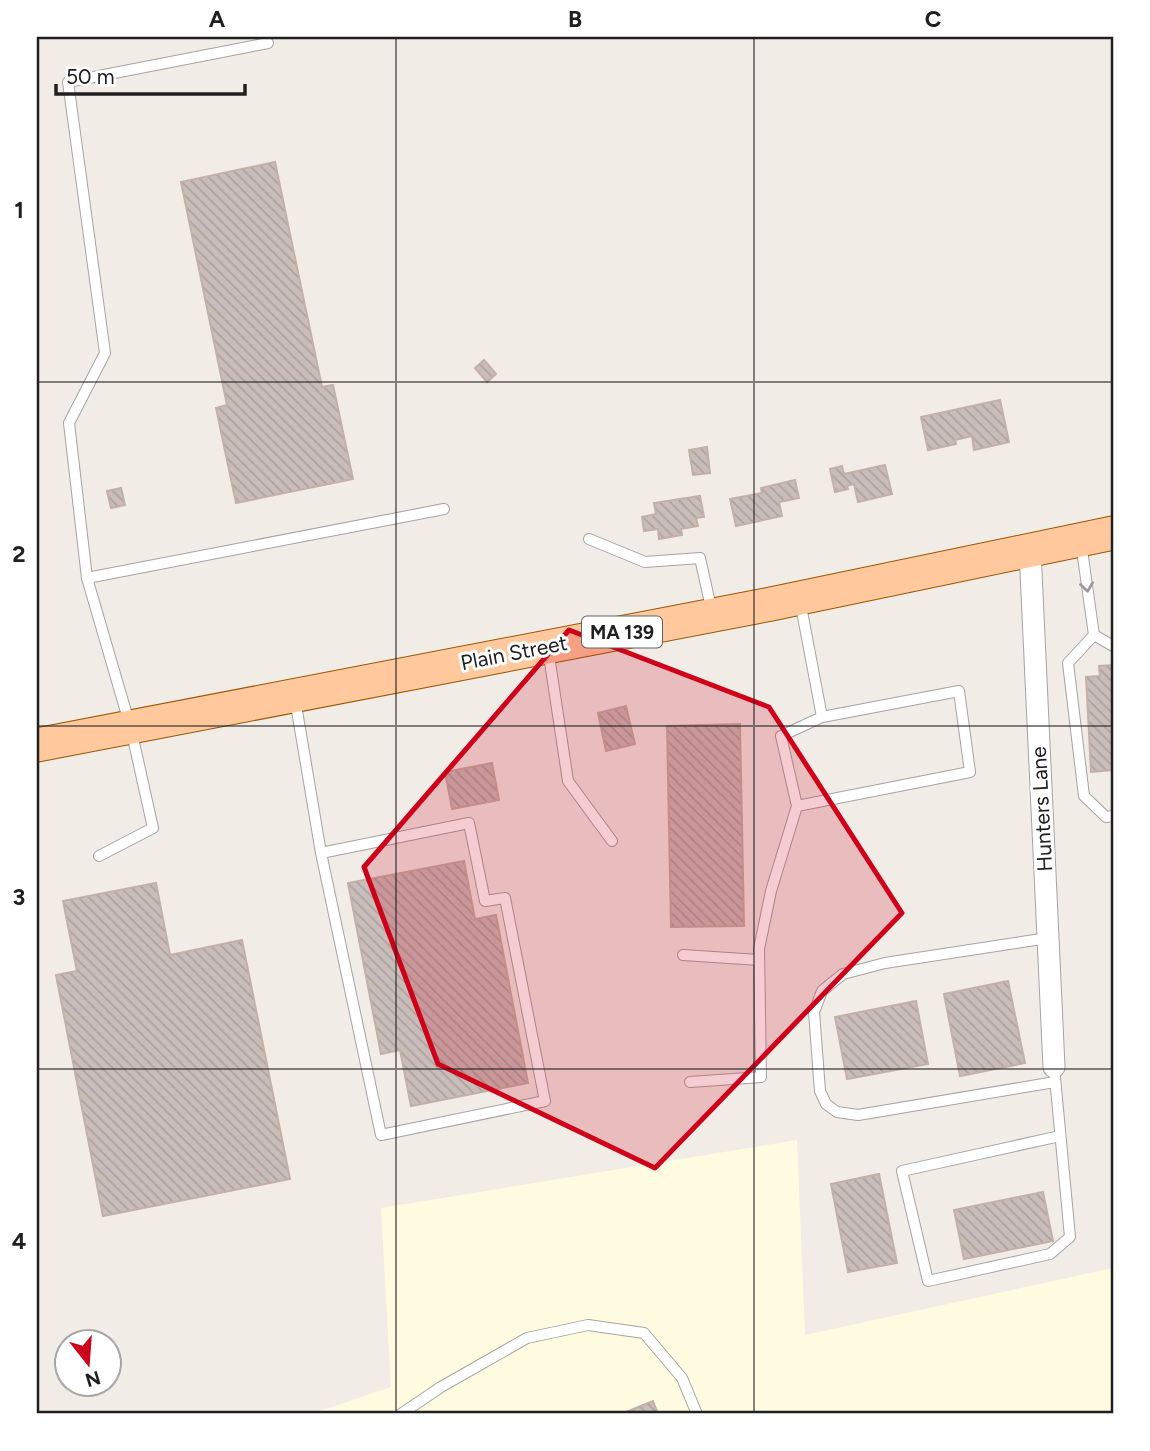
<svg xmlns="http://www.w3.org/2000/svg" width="1150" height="1451" font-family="Figtree,sans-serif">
<defs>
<pattern id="building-back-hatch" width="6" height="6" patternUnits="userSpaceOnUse" patternTransform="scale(1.75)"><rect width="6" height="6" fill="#c9bdb9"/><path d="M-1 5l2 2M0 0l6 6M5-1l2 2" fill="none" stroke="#aca29f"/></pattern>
</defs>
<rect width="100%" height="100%" fill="#f1ece6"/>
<path fill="#fffbe0" d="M797,1140L805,1335L1113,1268V1414H311L391,1387L381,1208Z"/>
<g fill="url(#building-back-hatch)" stroke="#c3b0a7" stroke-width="2">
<path d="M275,162L322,387L333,385L353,479L236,503L216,408L227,405L181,182Z"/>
<path d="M484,360L496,374L487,382L475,368Z"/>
<path d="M1000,400L1009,442L974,450L972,436L955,440L956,444L928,450L921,417Z"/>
<path d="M707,447L710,473L693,475L689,450Z"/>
<path d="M885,465L892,494L858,502L854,484L847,486L848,489L835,492L830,469L842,466L844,474Z"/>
<path d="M795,480L799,498L779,502L782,516L736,526L730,499L762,493L761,488Z"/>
<path d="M121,488L125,505L111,508L107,491Z"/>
<path d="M700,496L704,517L696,518L698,526L681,529L682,535L659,539L658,529L644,531L642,517L656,514L654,503Z"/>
<path d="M1113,665V770L1091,772L1086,677L1100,676L1099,666Z"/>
<path d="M626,706L635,744L606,751L598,713Z"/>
<path d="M740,724L744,926L671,927L667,726Z"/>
<path d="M492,763L499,800L452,809L445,772Z"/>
<path d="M464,861L475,919L496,915L528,1083L411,1106L400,1050L381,1054L348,883Z"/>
<path d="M156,883L170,955L242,940L290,1179L103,1216L56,975L77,971L63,901Z"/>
<path d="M1008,981L1025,1063L960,1076L944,994Z"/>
<path d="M916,1001L928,1064L847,1079L835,1017Z"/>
<path d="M879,1174L897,1263L848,1272L831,1184Z"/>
<path d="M1043,1192L1053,1241L964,1259L954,1210Z"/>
<path d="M653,1401L658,1414H621Z"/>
</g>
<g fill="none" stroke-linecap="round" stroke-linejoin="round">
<defs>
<g id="lane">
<path d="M589,539L645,562L700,558L712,612"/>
<path d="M1081,543L1094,635L1068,663L1084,796L1106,817L1113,816"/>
<path d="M87,578L444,509"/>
<path d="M800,601L822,717L959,691L970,772L797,806L781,736L822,717"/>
<path d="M1094,635L1113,646"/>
<path d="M548,649L568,781L612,841"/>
<path d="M295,699L321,853L381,1135L545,1101L505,898L485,901L469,823L321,853"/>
<path d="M99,856L153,828L131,729L87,578L69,423L105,353L68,82L268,43"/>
<path d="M1048,938L885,963L843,974L822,991L814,1012L820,1091L826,1104L837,1112L858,1115L1055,1082"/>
<path d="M683,955L759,960"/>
<path d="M1054,1067L1070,1237L1050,1254L928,1281L902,1171L1060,1136"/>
<path d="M690,1082L761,1077L759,949L771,891L797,806"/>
<path d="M401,1414L441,1387L527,1338L588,1325L644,1333L682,1378L697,1414"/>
</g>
<path id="street" d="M1030,550L1054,1067"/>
<path id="primary" d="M37,745L771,604L1113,533"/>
</defs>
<use href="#lane" stroke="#a4a4a4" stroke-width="12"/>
<use href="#street" stroke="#a4a4a4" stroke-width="23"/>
<use href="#primary" stroke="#9b5500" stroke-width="35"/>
<use href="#lane" stroke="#fff" stroke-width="10"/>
<use href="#street" stroke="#fff" stroke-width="21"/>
<use href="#primary" stroke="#ffc99d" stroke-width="33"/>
</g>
<defs><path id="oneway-chevron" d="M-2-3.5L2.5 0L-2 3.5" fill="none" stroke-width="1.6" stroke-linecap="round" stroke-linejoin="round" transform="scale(1.75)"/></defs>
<use stroke="#9b9b9b" href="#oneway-chevron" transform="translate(1087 587) rotate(82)"/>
<path fill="#cf0019" fill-opacity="0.2" stroke="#cf0019" stroke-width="5" stroke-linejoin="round" d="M569,630L769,707L902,913L655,1168L438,1064L364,867Z"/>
<path fill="none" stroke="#202020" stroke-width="2" stroke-opacity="0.55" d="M396,37V1414M754,37V1414M37,382H1113M37,726H1113M37,1069H1113"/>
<g text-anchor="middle" stroke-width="6" stroke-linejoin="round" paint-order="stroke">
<rect fill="#fff" stroke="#636363" stroke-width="2" x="582" y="616.5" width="80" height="31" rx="5"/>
<g font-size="19" font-weight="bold" fill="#202020">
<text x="622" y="639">MA 139</text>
</g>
<g font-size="21" fill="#202020" stroke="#fff">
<text transform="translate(514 653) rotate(-11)" y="7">Plain Street</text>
<text transform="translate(1042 809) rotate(-93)" y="7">Hunters Lane</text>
</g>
</g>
<rect width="1150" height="1451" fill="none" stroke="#ffffff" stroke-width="77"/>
<g transform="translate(88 1363) rotate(163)"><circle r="33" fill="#ffffff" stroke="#a6a6a6" stroke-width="2"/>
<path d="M0-5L12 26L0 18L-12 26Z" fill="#cf0019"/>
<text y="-10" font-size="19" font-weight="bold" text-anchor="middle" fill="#202020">N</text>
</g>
<path d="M56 84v10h189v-10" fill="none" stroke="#202020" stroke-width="3.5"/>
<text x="66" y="84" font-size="21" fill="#202020" stroke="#ffffff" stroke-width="5" paint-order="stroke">50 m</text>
<rect x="38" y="38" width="1074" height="1374" fill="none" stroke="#202020" stroke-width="2.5"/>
<g font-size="23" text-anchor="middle" font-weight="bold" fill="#202020">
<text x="217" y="27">A</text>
<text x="575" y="27">B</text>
<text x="933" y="27">C</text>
<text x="19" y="218">1</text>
<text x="19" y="562">2</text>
<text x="19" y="905">3</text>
<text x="19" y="1249">4</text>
</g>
</svg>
